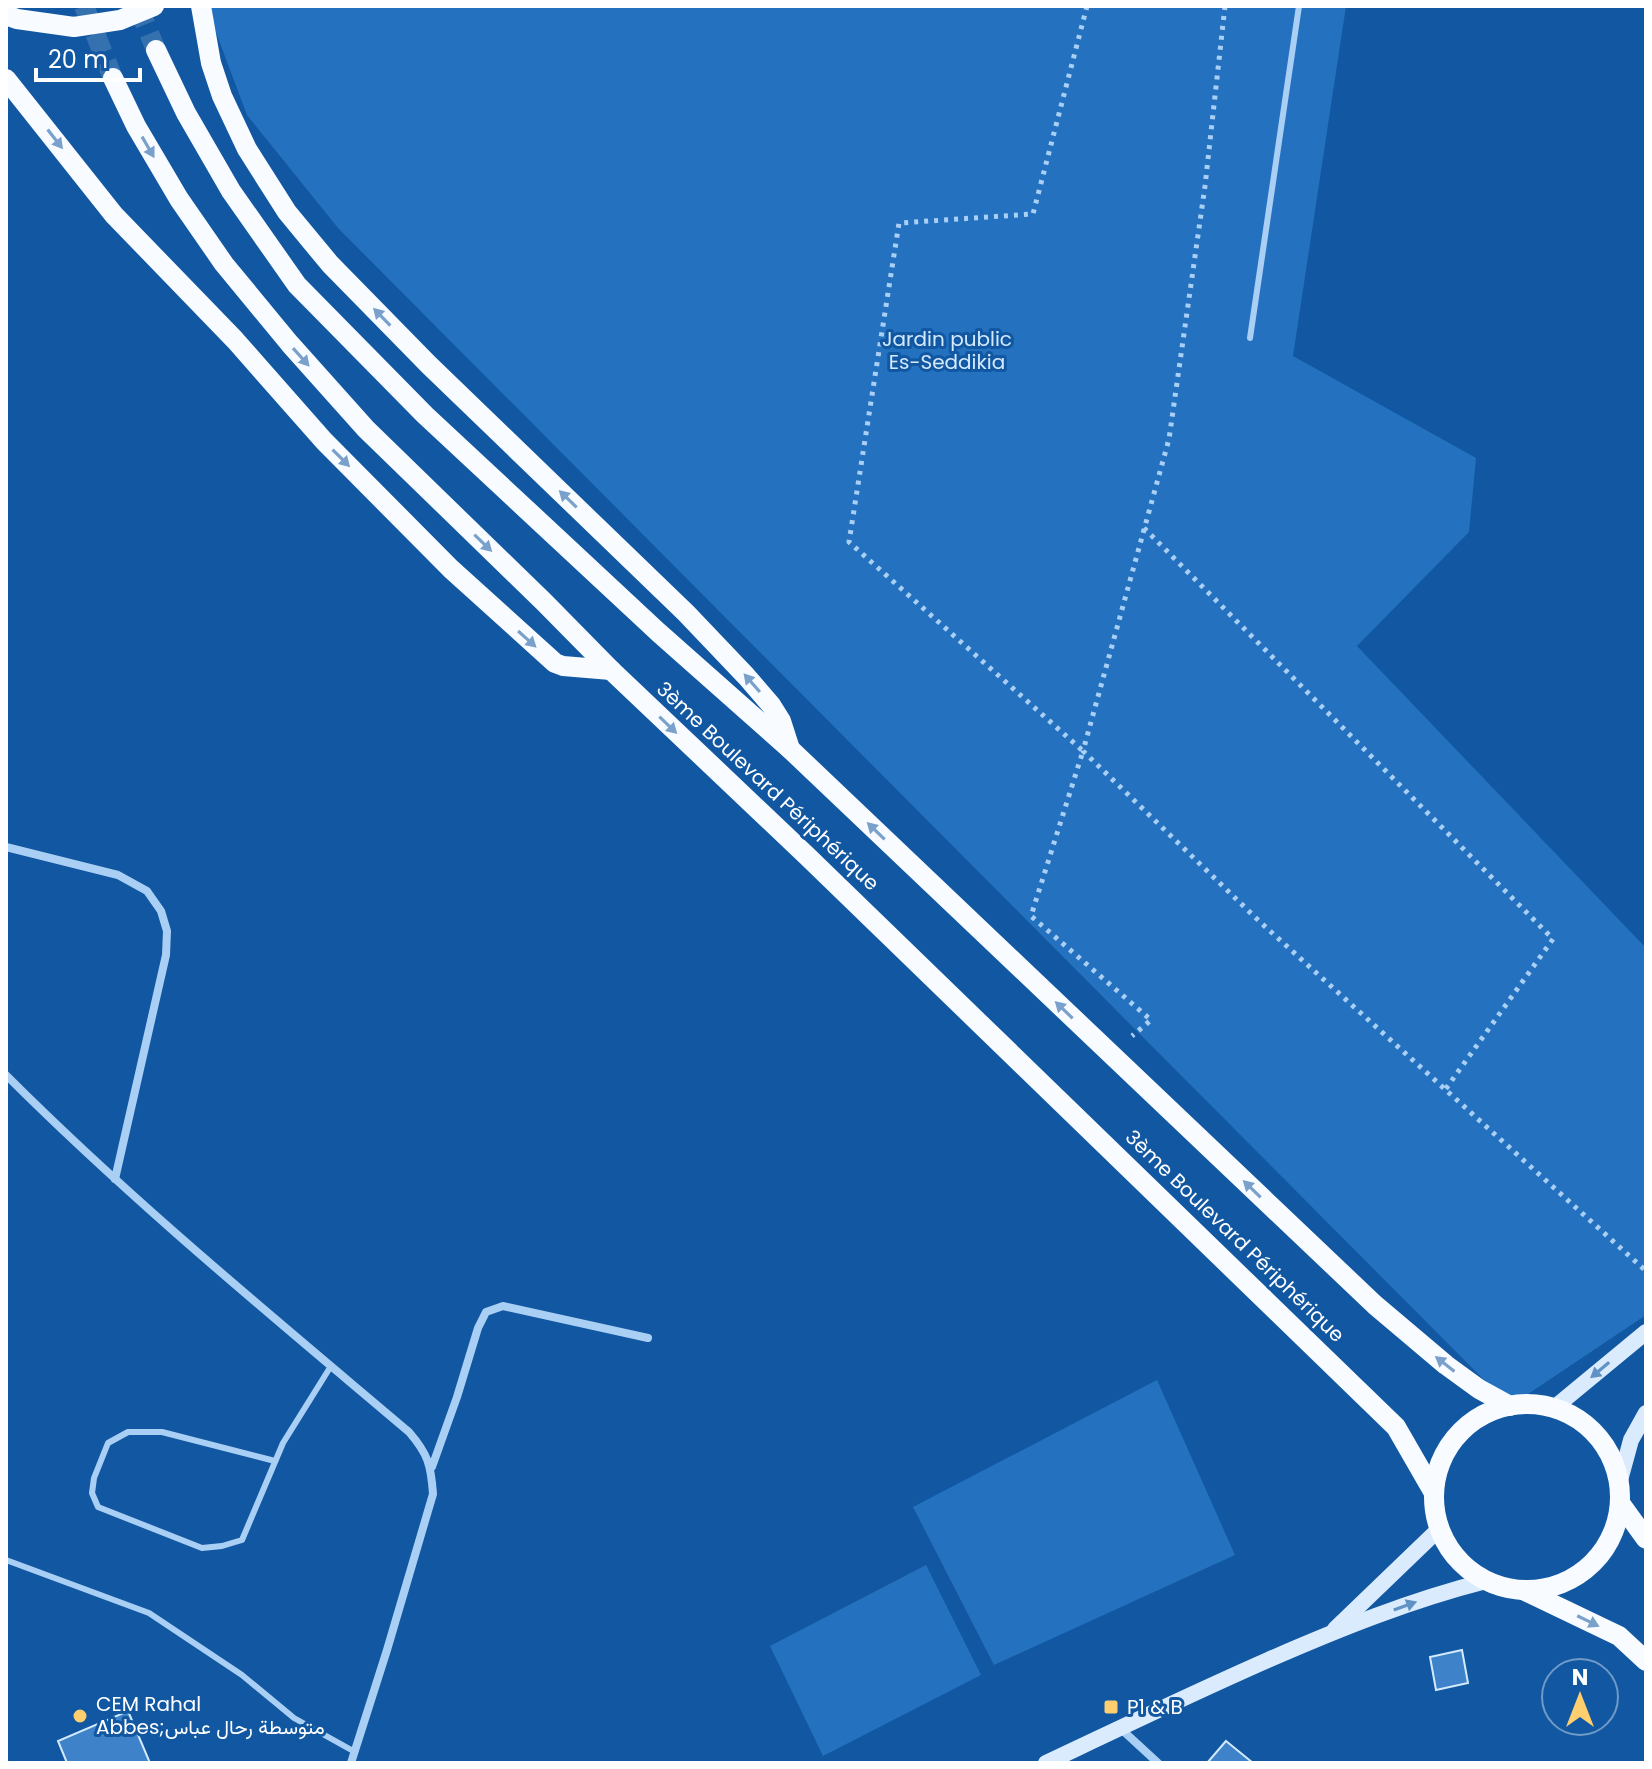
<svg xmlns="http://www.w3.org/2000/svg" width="1652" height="1769" font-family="Poppins,Vazirmatn,sans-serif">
<rect width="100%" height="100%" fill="#1157a1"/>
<g fill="#2472bf">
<path d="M206,6H1346L1293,356L1476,458L1469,532L1357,646L1646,948V1315L1510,1406L338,228L247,115Z"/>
<path d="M1157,1380L1235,1555L994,1665L913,1507Z"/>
<path d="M926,1565L981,1675L823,1756L770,1646Z"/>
</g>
<g fill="#3e83c9" stroke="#d3e9fe" stroke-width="2">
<path d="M1462,1650L1468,1683L1436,1690L1430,1657Z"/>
<path d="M128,1711L150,1763H67L58,1741Z"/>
<path d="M1226,1741L1253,1763H1207Z"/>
</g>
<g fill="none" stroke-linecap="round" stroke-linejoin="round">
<g stroke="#3570af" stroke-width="20" stroke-dasharray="20 10" stroke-linecap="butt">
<path d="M84,6L113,78"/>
<path d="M138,6L156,50"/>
</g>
<g stroke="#aacff5" stroke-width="5" stroke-dasharray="4 6" stroke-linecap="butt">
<path d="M1087,6L1033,214L899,223L849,542L1083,751L1031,916L1151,1020L1132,1036"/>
<path d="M1225,6L1205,186L1169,439L1083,751L1259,921L1646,1271"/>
<path d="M1144,528L1553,939L1445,1090"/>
</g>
<g stroke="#aacff5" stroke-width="6">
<path d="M1250,338L1299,6"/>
<path d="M275,1461L162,1432H128L108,1443L94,1478L92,1493L98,1507L202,1548L222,1546L242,1540L283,1443L331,1366"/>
<path d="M6,1560L149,1613L242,1675L294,1718L355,1752"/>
</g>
<g stroke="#aacff5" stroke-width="8">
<path d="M6,847L118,875L147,891L161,911L167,931L166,955L115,1179"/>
<path d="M6,1075C133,1202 272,1316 409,1432C428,1454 431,1465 433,1494L387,1650L351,1763"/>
<path d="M432,1467L457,1397L478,1328L486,1312L503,1306L648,1338"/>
<path d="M1120,1728L1158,1763"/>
</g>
<g stroke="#daebfe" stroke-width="16">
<path d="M1554,1408L1646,1332"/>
<path d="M1619,1484L1631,1440L1646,1413"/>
<path d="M1335,1629L1439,1529"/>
<path d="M1046,1763C1120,1728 1193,1693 1268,1660C1339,1629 1411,1600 1486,1581"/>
</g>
<g stroke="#f8fbff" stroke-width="20">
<path d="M201,6L211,63L222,96L247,149L287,212L330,264L429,365L686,613L746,676L771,705L781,721L790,749"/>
<path d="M6,15L17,19L74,27L120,20L154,6"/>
<path d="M156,50L186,113L231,191L297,285L425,415L658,632L790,749L1375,1305L1446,1365L1479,1389L1510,1406"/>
<path d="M113,78L136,126L179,199L224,264L290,344L366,429L544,602L611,670L807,856L1396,1427L1434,1493"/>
<path d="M6,79L114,215L235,340L324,441L451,569L555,663L563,666L611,670"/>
<circle cx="1527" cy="1497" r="93"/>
<path d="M1620,1503L1646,1539"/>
<path d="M1523,1590L1619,1636L1646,1661"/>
</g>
</g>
<defs><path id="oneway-solid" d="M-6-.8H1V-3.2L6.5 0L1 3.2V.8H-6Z" transform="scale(2)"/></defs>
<g fill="#79a1cb">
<use href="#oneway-solid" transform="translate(55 139) rotate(52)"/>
<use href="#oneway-solid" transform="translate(148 147) rotate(60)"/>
<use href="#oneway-solid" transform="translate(382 317) rotate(-134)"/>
<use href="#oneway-solid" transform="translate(301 357) rotate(48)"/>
<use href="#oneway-solid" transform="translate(341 458) rotate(45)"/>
<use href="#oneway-solid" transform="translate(568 499) rotate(-136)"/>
<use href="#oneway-solid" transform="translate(483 543) rotate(44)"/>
<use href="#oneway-solid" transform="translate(527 639) rotate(42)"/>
<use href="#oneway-solid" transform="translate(752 683) rotate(-131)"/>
<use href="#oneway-solid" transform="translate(668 725) rotate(44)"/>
<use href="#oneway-solid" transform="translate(876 831) rotate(-136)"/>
<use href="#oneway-solid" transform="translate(1064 1010) rotate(-136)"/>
<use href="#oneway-solid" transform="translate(1252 1189) rotate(-136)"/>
<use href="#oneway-solid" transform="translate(1445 1364) rotate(-142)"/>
<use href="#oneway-solid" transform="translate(1588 1621) rotate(26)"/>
</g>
<g fill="#6192c6">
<use href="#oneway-solid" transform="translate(1600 1370) rotate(140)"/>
<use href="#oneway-solid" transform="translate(1405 1606) rotate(-20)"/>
</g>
<g fill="#ffce6e" stroke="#1157a1" stroke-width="3">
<rect x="1103" y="1699" width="16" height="16" rx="4"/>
<circle cx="80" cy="1716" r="8"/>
</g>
<g text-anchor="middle" stroke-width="6" stroke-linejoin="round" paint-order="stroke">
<g font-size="20" fill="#d3e9fe" stroke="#1157a1">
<text x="947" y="346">Jardin public<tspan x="947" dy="23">Es-Seddikia</tspan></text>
</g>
<g font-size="20" fill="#fff" stroke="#1157a1">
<text transform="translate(768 786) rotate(43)" y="7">3ème Boulevard Périphérique</text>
<text transform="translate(1235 1236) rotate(44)" y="7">3ème Boulevard Périphérique</text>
</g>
<g font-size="20" fill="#fff" stroke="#1157a1" text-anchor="start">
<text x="96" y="1711">CEM Rahal<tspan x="96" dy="23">Abbes;متوسطة رحال عباس</tspan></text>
<text x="1127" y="1714">P1 &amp; B</text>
</g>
</g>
<rect width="1652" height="1769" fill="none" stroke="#ffffff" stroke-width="16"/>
<g transform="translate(1580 1697)"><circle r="38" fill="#1157a1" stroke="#709ac7" stroke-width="2"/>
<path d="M0-6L14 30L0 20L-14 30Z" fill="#ffce6e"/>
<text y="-12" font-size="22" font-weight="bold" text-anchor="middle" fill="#ffffff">N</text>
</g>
<path d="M36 68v12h104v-12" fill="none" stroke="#ffffff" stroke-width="4"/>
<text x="48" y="68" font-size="24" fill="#ffffff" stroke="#1157a1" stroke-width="6" paint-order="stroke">20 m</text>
</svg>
